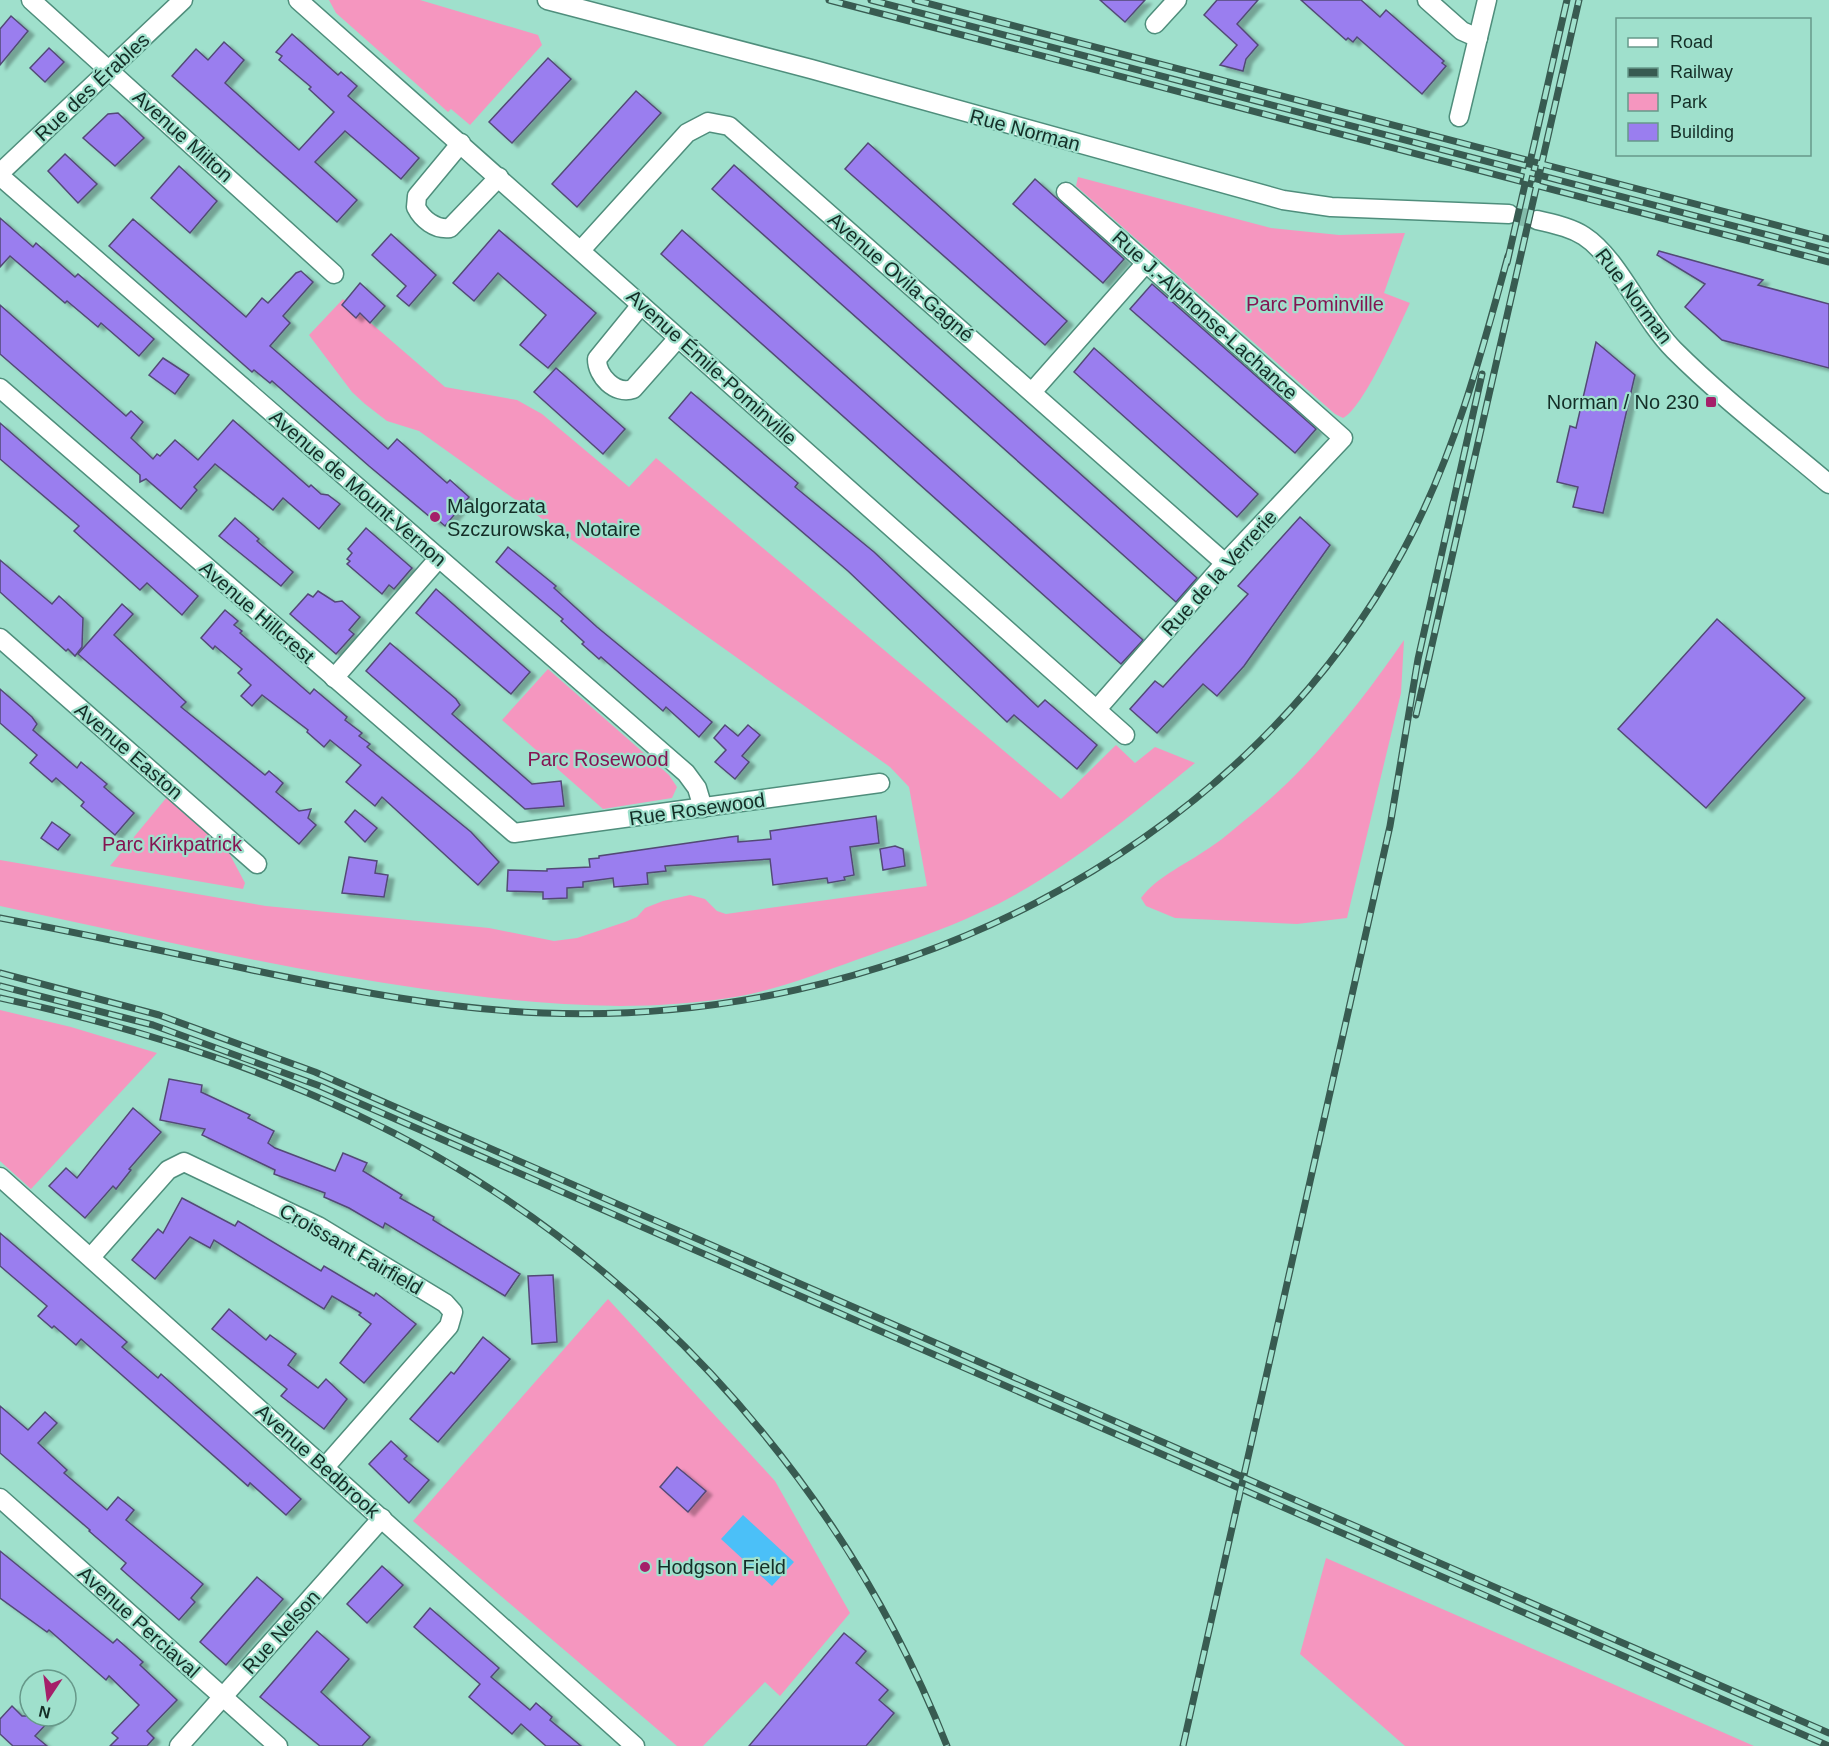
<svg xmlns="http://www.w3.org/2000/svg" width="1829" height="1746" font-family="Helvetica,sans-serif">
<defs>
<filter id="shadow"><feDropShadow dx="6" dy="4" stdDeviation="1.5" flood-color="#0004"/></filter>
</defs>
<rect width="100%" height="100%" fill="#9fe0cc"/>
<g fill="#f596bf">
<path d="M329,0H420L538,35L542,45L470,125L451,109L448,112L336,13Z"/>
<path d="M1078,177L1271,228L1339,235L1405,233L1384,293L1410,303C1399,326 1363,409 1343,418L1335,414L1076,186Z"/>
<path d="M343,299L445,387L517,400L542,414L629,487L656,458L1061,799L1116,745L1135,763L1155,747L1195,763C1129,817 1058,877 981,912C941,931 898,945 856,960C817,974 776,990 735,997C631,1014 528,1004 424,989C282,969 141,936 0,906V860L266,906L489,928L554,941L577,938L625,922L637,917L645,908L663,901L690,895L705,899L717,911L726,914L927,886L909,787L890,767L419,431L387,421L365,404L352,392L309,335Z"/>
<path d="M1404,640L1401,693L1347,918L1297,924L1175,918L1146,906L1141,898C1157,877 1181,867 1203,852C1220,842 1235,828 1250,816C1308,770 1363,700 1404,640Z"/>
<path d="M548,669L669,775L677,787L672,798L603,809L502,720Z"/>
<path d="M167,797L228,851L245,883L243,889L110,866Z"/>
<path d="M0,1010L71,1027L157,1053L31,1189L0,1161Z"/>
<path d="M608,1299L775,1481L850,1613L780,1696L765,1682L703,1746H677L413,1521Z"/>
<path d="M1326,1558L1754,1746H1405L1300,1654Z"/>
</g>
<path fill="#4bc0f8" d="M743,1515L794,1562L772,1586L721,1539Z"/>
<g fill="#9a7eef" stroke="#534a76" stroke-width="1.5" filter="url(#shadow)">
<path d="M1100,0H1145L1125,22Z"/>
<path d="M1217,0H1258L1237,24L1258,45L1246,59L1243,71L1220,65L1237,45L1204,15Z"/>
<path d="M1301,0H1361L1380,17L1386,10L1444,61L1442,63L1446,66L1422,94L1357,37L1353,42L1348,38L1346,40Z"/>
<path d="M11,16L28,31L0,65V29Z"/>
<path d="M292,34L338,75L341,72L357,86L348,96L419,158L401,179L345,131L315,162L357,200L337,222L172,76L196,49L208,60L224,42L244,60L225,83L299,150L334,112L309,89L311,87L279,60L282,56L276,52Z"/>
<path d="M49,48L64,62L45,82L30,68Z"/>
<path d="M548,58L571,79L512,143L489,122Z"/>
<path d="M636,91L661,113L577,207L552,184Z"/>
<path d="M118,113L144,138L115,166L83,138L108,114Z"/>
<path d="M868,143L1067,321L1045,345L845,169Z"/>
<path d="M65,154L97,184L78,203L48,171Z"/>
<path d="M734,165L1197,578L1176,602L712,189Z"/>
<path d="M179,166L217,201L190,233L151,198Z"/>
<path d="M1035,179L1124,259L1103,283L1013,204Z"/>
<path d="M0,218L33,247L36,243L75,277L78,274L154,339L139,356L101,323L98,327L67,301L65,303L10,256L0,267Z"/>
<path d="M133,219L246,317L262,298L268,303L296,273L301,271L313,282L283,316L290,323L270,346L388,449L397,439L447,483L450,480L469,497L445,526L438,520L436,522L369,466L272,381L270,383L254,370L252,372L109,246Z"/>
<path d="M499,230L596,313L548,368L520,345L546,315L498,273L474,301L453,283Z"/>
<path d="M682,230L1143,640L1121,664L661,254Z"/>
<path d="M391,234L436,275L409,306L397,296L406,286L372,255Z"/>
<path d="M1659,251L1763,280L1758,285L1829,304V368L1722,340L1685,307L1705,284L1657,255Z"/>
<path d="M360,283L385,306L370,323L360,313L356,318L342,305Z"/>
<path d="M1152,284L1316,429L1295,453L1130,309Z"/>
<path d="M0,305L126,416L131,411L143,422L131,438L153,459L157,454L160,456L175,440L198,460L233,420L309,487L311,485L321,494L328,495L340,504L319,529L283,498L273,510L215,464L194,487L197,490L181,509L146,479L140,482V475L0,354Z"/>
<path d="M1596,342L1635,375L1603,513L1573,507L1578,487L1557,482L1570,426L1576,428Z"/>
<path d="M1094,348L1258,494L1237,517L1074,372Z"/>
<path d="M163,358L189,375L175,394L149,375Z"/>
<path d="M556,368L625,429L603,454L534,392Z"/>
<path d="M691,392L798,483L795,487L874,552L1038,707L1045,700L1097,745L1077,769L1014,715L1007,722L848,571L669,418Z"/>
<path d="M0,423L198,596L182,615L147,583L140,590L74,531L79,526L0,459Z"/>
<path d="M1300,517L1330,545L1244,666L1217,696L1203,684L1157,733L1130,709L1155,681L1163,687L1248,594L1238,586Z"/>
<path d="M235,518L259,539L257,541L293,572L281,586L219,536Z"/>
<path d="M366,528L412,568L394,589L389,585L382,594L347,564L350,561L347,559L352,553L348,549Z"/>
<path d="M508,547L556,586L554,588L597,627L712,722L699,737L666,707L663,711L601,657L599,659L582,644L584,642L561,621L563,619L496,562Z"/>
<path d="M0,560L52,604L59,596L83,618L82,647L75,656L68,649L66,651L0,592Z"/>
<path d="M436,589L530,672L511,694L416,613Z"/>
<path d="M318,591L335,602L342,601L360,617L349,630L354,634L336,654L290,614L308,594L313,597Z"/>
<path d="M122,604L133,614L114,635L186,702L181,707L265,775L269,771L283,783L276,792L299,811L311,809L308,818L316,825L299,844L78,654Z"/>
<path d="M225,610L238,621L234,625L242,631L240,633L310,694L314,689L347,717L345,720L362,733L359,736L370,744L367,747L471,832L499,862L478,885L382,797L375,806L346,782L361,765L330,740L324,747L307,732L308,730L262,695L252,706L241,696L251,685L238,673L242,669L215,646L213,649L201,638Z"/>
<path d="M1717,619L1805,698L1706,808L1618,729Z"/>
<path d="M390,643L456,699L460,705L452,714L532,784L561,781L564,806L525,809L366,671Z"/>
<path d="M0,689L32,717L37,724L33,730L77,768L81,762L107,784L104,787L134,813L115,835L81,806L84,802L56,778L52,782L30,763L37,755L0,723Z"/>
<path d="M725,725L738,736L748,725L760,735L742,756L749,762L735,779L715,762L726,750L714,738Z"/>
<path d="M355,810L377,828L365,842L345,822Z"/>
<path d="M876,816L879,843L850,847L854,875L844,877L845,880L828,883L827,878L773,885L770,859L665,866L666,871L647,873L648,884L614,887L613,878L583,882V887L567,888V898L543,899V892L507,891L508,870L547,871V869L590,867L589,859L599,858V856L730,837L738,836V842L771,839L770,831Z"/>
<path d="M52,822L70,835L58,850L41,838Z"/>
<path d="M895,846L903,849L905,866L883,870L880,849Z"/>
<path d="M349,857L377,861L375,873L388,875L384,897L342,893Z"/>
<path d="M169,1079L202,1085L201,1092L250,1115L248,1118L274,1131L268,1143L275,1148L335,1171L343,1153L367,1163L363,1171L402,1195L400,1198L434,1217L433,1220L520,1274L505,1296L385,1223L383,1228L349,1208L324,1197L325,1193L274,1174L275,1170L202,1135L205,1129L160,1120Z"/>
<path d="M133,1108L161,1132L129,1169L131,1170L116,1189L113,1186L85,1218L49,1186L66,1168L77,1178Z"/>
<path d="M182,1198L235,1226L238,1221L321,1271L324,1266L374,1296L376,1293L416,1324L364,1383L340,1363L371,1324L359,1315L361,1313L332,1296L324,1309L214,1240L210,1248L190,1237L155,1279L132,1260L158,1229L163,1233Z"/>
<path d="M0,1233L127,1342L122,1347L158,1378L161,1374L301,1499L286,1515L250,1483L248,1486L81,1339L76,1345L54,1326L52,1328L38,1316L47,1306L0,1266Z"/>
<path d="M553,1275L557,1342L532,1344L528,1276Z"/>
<path d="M229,1309L266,1340L270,1335L296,1354L288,1365L318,1388L326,1379L347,1399L324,1429L281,1396L287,1389L212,1329Z"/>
<path d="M483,1337L510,1359L438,1442L410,1419L451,1372L454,1374Z"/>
<path d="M0,1406L28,1430L45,1412L57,1423L38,1443L67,1470L64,1473L107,1510L118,1497L134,1510L126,1520L203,1584L191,1598L195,1602L179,1620L121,1569L126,1563L89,1531L90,1530L0,1453Z"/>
<path d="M391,1441L407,1456L404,1459L429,1480L409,1503L369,1464Z"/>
<path d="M677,1467L706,1491L688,1512L660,1487Z"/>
<path d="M0,1551L113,1643L117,1639L143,1662L140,1665L177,1700L147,1731L154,1738L147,1746H110L118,1738L112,1733L139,1705L109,1676L106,1680L49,1630L47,1632L0,1598Z"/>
<path d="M382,1566L403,1585L367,1623L347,1604Z"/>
<path d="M257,1577L283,1599L226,1665L200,1642Z"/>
<path d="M430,1608L499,1668L491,1677L530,1710L536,1703L552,1717L550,1720L581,1746H546L521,1724L512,1734L469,1697L480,1684L414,1627Z"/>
<path d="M317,1631L349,1659L321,1692L370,1737L362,1746H320L260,1697Z"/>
<path d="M844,1633L866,1651L856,1663L888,1690L879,1700L894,1713L866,1746H749Z"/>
<path d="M12,1706L22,1716H54L35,1736L47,1746H13L0,1734V1719Z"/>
</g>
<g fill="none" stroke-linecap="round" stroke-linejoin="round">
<path stroke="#83bcab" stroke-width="18" stroke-dasharray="18 9" stroke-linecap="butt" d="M1509,214L1537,220"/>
<defs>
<g id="minor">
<path d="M31,0L334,274"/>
<path d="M298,0L1125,735"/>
<path d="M547,0L811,69L1283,200L1331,207L1509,214"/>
<path d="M1427,0L1462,31L1478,38"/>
<path d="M1155,24L1177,0"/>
<path d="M1459,117L1487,0"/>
<path d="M461,143L417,196L416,207C422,219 435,230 450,228L499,177"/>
<path d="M0,173L183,0"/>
<path d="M0,176L686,773L697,788L703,808"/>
<path d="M1066,192L1343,438L1225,563L1097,709"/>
<path d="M1537,220C1553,224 1570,227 1584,236C1618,258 1642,318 1674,350C1722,398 1777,440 1829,484"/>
<path d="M581,250L687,133L708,122L729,126L1225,563"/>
<path d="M641,305L597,359C597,376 615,395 633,389L678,338"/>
<path d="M0,388L514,833L880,783"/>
<path d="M1032,392L1146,263"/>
<path d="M0,638L257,864"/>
<path d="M334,678L439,558"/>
<path d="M0,1177L635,1746"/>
<path d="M91,1257L168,1170L184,1162L318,1226L445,1303L453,1312L449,1326L325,1467"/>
<path d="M0,1498L278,1746"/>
<path d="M179,1746L382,1518"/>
</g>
</defs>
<use href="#minor" stroke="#4f8e7c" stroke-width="21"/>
<use href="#minor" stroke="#fff" stroke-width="18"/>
<defs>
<g id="rail">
<path d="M829,0L1829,262"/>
<path d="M871,0L1829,251"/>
<path d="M915,0L1829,239"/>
<path d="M1507,263L1567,0"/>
<path d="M1416,715L1579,0"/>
<path d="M0,918C84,934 168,952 252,970C347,990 445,1009 543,1013C882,1027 1238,856 1403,551C1453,459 1481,356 1508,256"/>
<path d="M0,973L159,1015L315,1072L1829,1733"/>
<path d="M0,986L153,1025L320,1086L1829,1746"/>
<path d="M0,998C122,1024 242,1061 355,1114C624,1240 838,1470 947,1746"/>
<path d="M1183,1746L1390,826L1418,659L1482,374"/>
</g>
</defs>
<use href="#rail" stroke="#385b51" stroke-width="7"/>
<use href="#rail" stroke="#9fe0cc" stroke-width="4.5" stroke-dasharray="14" stroke-linecap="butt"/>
</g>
<g fill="#a51f69" stroke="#9fe0cc" stroke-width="2">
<rect x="1705" y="396" width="12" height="12" rx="3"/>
<circle cx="435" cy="517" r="6"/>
<circle cx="645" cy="1567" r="6"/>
</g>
<g text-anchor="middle" stroke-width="4.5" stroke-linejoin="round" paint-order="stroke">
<g font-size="20" fill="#142e27" stroke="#9fe0cc">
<text transform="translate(92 87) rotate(-43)" y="7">Rue des Érables</text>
<text transform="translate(1025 130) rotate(15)" y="7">Rue Norman</text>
<text transform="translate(183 136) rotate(42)" y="7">Avenue Milton</text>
<text transform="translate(901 277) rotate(41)" y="7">Avenue Ovila-Gagné</text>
<text transform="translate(1634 296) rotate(53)" y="7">Rue Norman</text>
<text transform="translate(1205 315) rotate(42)" y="7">Rue J.-Alphonse-Lachance</text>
<text transform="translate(712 367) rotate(42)" y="7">Avenue Émile-Pominville</text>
<text transform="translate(358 488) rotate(41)" y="7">Avenue de Mount-Vernon</text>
<text transform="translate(1219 573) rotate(-48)" y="7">Rue de la Verrerie</text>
<text transform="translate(257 612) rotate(41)" y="7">Avenue Hillcrest</text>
<text transform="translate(129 751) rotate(41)" y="7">Avenue Easton</text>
<text transform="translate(697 809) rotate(-8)" y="7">Rue Rosewood</text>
<text transform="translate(351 1249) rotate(30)" y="7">Croissant Fairfield</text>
<text transform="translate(318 1461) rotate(42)" y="7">Avenue Bedbrook</text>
<text transform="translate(139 1622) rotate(42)" y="7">Avenue Perciaval</text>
<text transform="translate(281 1632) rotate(-48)" y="7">Rue Nelson</text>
</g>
<g font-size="20" fill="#841452" stroke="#9fe0cc">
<text x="1315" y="311">Parc Pominville</text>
<text x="598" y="766">Parc Rosewood</text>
<text x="172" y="851">Parc Kirkpatrick</text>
</g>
<g font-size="20" fill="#142e27" stroke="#9fe0cc" text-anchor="start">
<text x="1699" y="409" text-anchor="end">Norman / No 230</text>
<text x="447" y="513">Malgorzata<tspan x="447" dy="23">Szczurowska, Notaire</tspan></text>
<text x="657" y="1574">Hodgson Field</text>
</g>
</g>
<rect x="1616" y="18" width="195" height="138" fill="#9fe0cc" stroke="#67998a" stroke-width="1.5"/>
<rect x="1628" y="38" width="30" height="9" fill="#ffffff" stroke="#67998a" stroke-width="1.5"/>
<text x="1670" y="48" font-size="18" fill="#142e27">Road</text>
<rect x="1628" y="68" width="30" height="9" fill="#385b51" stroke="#67998a" stroke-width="1.5"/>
<text x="1670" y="78" font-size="18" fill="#142e27">Railway</text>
<rect x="1628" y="93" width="30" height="18" fill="#f596bf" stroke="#67998a" stroke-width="1.5"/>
<text x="1670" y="108" font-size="18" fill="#142e27">Park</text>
<rect x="1628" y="123" width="30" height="18" fill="#9a7eef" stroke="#67998a" stroke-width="1.5"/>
<text x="1670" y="138" font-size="18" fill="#142e27">Building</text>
<g transform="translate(48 1698) rotate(193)"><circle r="28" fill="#9fe0cc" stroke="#67998a" stroke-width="1.5"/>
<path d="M0-4.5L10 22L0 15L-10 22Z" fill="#a51f69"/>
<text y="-9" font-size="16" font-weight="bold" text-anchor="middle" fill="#142e27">N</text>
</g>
</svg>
